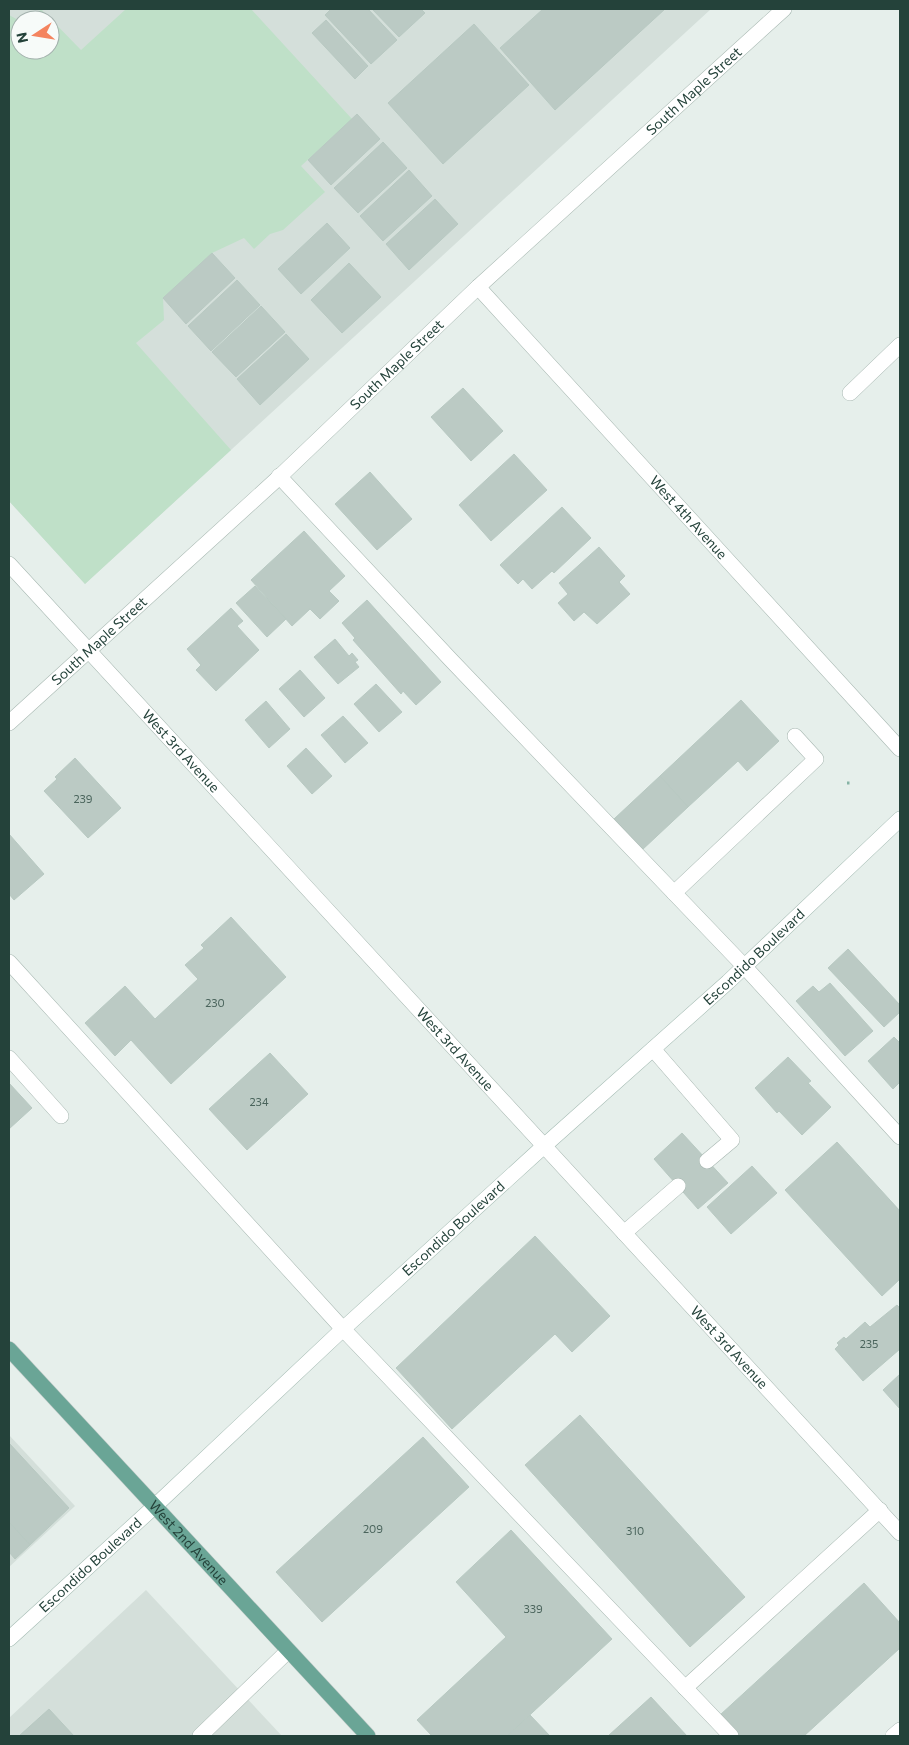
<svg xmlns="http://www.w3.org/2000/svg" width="909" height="1745" font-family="Commissioner,sans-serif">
<rect width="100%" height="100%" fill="#e6efeb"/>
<g fill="#d4dfda" fill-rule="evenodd">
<path d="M9,9H711L85,584L9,501ZM20,20H50V50H20Z"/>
<path d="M9,1435L75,1506L9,1567Z"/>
<path d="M146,1590L282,1736H9V1718Z"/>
</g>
<path fill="#bfe0c8" d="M41,9L81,50L126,9H251L352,119L301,166L325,192L283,230L270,234L254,249L244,238L212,253L163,298L164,320L136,343L231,450L85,584L9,501V15L20,21V50H50V20H30Z"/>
<g fill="#bbcac4" stroke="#b8c9c2">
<path d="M331,9H368L397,40L371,64L325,15Z"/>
<path d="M372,9H421L425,13L399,37Z"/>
<path d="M543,9H665L555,110L500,48Z"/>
<path d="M326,20L368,66L355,79L312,33Z"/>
<path d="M474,24L529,85L443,164L388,103Z"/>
<path d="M357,114L380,139L331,185L308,160Z"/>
<path d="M383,142L407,168L358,213L334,188Z"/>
<path d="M409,170L432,196L383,241L360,216Z"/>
<path d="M435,199L458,224L409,270L386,244Z"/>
<path d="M327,223L350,248L301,294L278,269Z"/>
<path d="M212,253L235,278L186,324L163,298Z"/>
<path d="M349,263L381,297L342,333L311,300Z"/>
<path d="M237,280L260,305L211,351L188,326Z"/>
<path d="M261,306L285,332L236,377L212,352Z"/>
<path d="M286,334L309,359L260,405L237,379Z"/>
<path d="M463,388L503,431L471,461L431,417Z"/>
<path d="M514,454L547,490L491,541L459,505Z"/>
<path d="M370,472L412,519L377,550L335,504Z"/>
<path d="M562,507L591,538L554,573L552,571L532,589L523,579L518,584L500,565Z"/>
<path d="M304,531L345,576L329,591L339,601L320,619L310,609L292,626L251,580Z"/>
<path d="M599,547L625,576L619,582L630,594L597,624L584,612L574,621L558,603L568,594L559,583Z"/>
<path d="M255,586L286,619L267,637L236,603Z"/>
<path d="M367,600L441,682L416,705L403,691L401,694L353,640L355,638L342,623Z"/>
<path d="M231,608L243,621L237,626L259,650L216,691L196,670L201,665L187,649Z"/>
<path d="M335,639L349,656L352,653L358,660L355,662L359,667L338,684L314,657Z"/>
<path d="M300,670L325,698L304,717L279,689Z"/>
<path d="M376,684L402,712L379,732L354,704Z"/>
<path d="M741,700L779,741L747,771L738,761L688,807L660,776Z"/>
<path d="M266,701L290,729L269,748L245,720Z"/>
<path d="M343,716L368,743L345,763L321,735Z"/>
<path d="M306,748L332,776L312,794L287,766Z"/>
<path d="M75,758L121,808L88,838L44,791L57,779L55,777Z"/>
<path d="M660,776L688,807L642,850L614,819Z"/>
<path d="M9,834L44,874L14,900L9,894Z"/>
<path d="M231,917L286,977L171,1084L131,1040L115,1056L85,1023L125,986L155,1019L198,979L185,965L204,948L201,945Z"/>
<path d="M848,949L900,1005V1012L884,1027L828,968Z"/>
<path d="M830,983L873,1031L845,1056L796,1001L813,986L819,992Z"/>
<path d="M894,1037L900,1043V1082L893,1089L868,1061Z"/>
<path d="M270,1053L308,1094L247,1150L209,1109Z"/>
<path d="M788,1057L811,1081L808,1083L831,1107L802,1135L779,1111L777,1113L755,1088Z"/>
<path d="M9,1083L32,1108L9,1129Z"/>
<path d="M682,1133L728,1183L698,1209L654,1159Z"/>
<path d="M837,1142L900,1211V1279L882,1296L785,1190Z"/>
<path d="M752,1166L777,1193L731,1234L707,1207Z"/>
<path d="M535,1236L610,1316L572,1352L555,1334L452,1429L396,1368Z"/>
<path d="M897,1305L900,1308V1349L863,1381L835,1349L839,1345L837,1343L844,1337L846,1339L865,1322L870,1327Z"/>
<path d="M900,1374V1409L883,1390Z"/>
<path d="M580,1415L745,1597L690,1647L525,1465Z"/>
<path d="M423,1437L469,1487L322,1622L276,1572Z"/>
<path d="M9,1443L69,1508L30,1545L9,1522Z"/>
<path d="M9,1522L30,1545L15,1559L9,1552Z"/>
<path d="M511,1530L612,1639L507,1736H432L417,1720L506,1637L456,1582Z"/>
<path d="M864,1583L900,1623V1648L804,1736H739L720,1715Z"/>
<path d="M651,1697L687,1736H608Z"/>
<path d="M49,1709L74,1736H19Z"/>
<path d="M530,1715L550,1736H507Z"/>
</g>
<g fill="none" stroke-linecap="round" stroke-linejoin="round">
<defs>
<g id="service">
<path d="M850,393L900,345"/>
<path d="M279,476L451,660L744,966L900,1137"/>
<path d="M674,893L816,759L795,736"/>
<path d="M9,962L343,1329L731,1736"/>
<path d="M653,1049L732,1140L707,1161"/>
<path d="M9,1058L61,1116"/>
<path d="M624,1233L678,1186"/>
<path d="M685,1688L880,1510"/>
<path d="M200,1736L288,1651"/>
</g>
<g id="minor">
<path id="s1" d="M478,287L900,749"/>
</g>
<g id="tertiary">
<path id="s2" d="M9,564L900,1533"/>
<path id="s3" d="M9,723L276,480L478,287L784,9"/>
<path d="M893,1736L900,1730"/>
</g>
<g id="secondary">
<path id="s4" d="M9,1639L155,1506L343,1329L544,1146L728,982L900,819"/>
</g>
<g id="primary">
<path id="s5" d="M9,1349L368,1736"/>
</g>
</defs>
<use href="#service" stroke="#a8b8b2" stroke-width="16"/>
<use href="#minor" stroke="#a8b8b2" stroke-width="16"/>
<use href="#tertiary" stroke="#a8b8b2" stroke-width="16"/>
<use href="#secondary" stroke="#a4bbb3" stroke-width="16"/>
<use href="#primary" stroke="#c2cac8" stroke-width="16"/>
<path stroke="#86b3a5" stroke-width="3" stroke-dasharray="2.5 4" stroke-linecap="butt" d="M847,783H853"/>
<use href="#service" stroke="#fff" stroke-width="15"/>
<use href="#minor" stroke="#fff" stroke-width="15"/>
<use href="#tertiary" stroke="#fff" stroke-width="15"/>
<use href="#secondary" stroke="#fff" stroke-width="15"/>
<use href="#primary" stroke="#6aa596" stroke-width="15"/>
</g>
<g text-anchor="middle" stroke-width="4" stroke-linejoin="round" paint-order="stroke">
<g font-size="11" fill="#4a645c">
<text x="83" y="803">239</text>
<text x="215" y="1007">230</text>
<text x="259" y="1106">234</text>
<text x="869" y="1348">235</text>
<text x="373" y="1533">209</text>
<text x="635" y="1535">310</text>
<text x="533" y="1613">339</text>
</g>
<g font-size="14" fill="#24423a" stroke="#f7fbf9">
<text dy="5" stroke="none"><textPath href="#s3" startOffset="932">South Maple Street</textPath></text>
<text dy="5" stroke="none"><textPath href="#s3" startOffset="528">South Maple Street</textPath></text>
<text dy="5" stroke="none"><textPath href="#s1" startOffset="312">West 4th Avenue</textPath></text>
<text dy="5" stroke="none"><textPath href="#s3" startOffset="122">South Maple Street</textPath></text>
<text dy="5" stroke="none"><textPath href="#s2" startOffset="254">West 3rd Avenue</textPath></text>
<text dy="5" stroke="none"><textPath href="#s4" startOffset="1010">Escondido Boulevard</textPath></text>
<text dy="5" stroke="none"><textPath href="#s2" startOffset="659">West 3rd Avenue</textPath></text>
<text dy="5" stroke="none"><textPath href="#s4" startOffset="605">Escondido Boulevard</textPath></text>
<text dy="5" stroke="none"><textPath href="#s2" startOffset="1064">West 3rd Avenue</textPath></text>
<text dy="5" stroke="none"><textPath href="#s5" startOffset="264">West 2nd Avenue</textPath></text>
<text dy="5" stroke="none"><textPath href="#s4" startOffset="110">Escondido Boulevard</textPath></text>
</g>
</g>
<rect width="909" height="1745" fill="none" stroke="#24423a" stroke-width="20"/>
<g transform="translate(35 35) rotate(258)"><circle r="24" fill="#f7fbf9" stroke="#a3b1ad"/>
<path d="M0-4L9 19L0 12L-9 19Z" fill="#f4845f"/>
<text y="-8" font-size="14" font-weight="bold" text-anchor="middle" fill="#24423a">N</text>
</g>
</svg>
